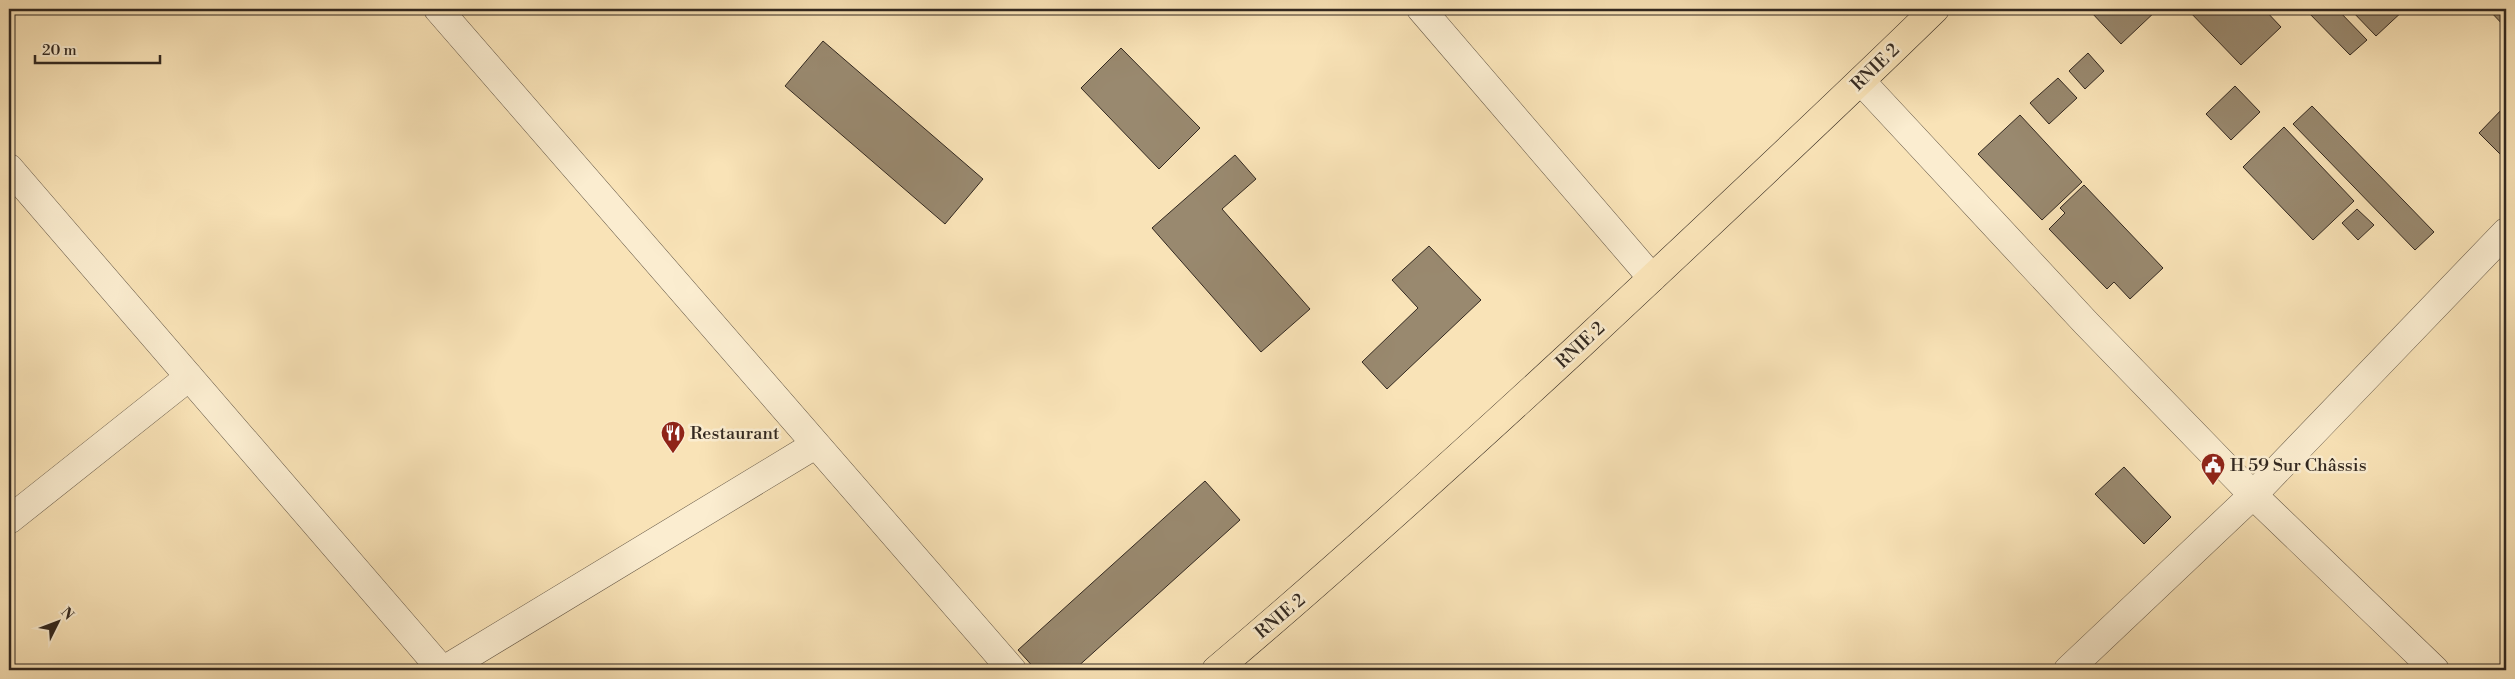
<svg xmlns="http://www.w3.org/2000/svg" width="2515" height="679" font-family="'Libre Bodoni',serif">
<rect width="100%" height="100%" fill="#f9e3b7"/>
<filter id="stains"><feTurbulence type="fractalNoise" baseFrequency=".004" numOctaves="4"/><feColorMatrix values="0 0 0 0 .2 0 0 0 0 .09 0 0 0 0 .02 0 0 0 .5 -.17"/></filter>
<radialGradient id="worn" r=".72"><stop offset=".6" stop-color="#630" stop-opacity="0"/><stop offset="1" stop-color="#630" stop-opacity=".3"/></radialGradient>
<g fill="#99896f" stroke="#322820">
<path d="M2095,9H2158L2121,44L2091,12Z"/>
<path d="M2187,9H2264L2281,27L2241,65Z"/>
<path d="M2305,9H2337L2367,40L2350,55Z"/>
<path d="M2350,9H2405L2376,36Z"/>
<path d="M2488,9H2506V28Z"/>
<path d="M823,41L983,179L945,224L785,86Z"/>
<path d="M1121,48L1200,128L1159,169L1081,88Z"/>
<path d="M2088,53L2104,71L2085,89L2069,71Z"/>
<path d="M2058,78L2077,98L2049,124L2030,103Z"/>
<path d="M2235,86L2260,112L2231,140L2206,114Z"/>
<path d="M2506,105V160L2479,133Z"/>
<path d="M2312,106L2434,232L2415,250L2293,124Z"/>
<path d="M2020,115L2082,182L2042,220L1978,154Z"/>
<path d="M2284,127L2354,201L2313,240L2243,167Z"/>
<path d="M1235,155L1256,179L1222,209L1310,309L1261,352L1152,228Z"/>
<path d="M2084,185L2163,268L2130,299L2114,282L2107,289L2049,229L2065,213L2060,208Z"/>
<path d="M2357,209L2374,225L2358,240L2342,223Z"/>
<path d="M1429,246L1481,300L1387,389L1362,362L1418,308L1392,280Z"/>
<path d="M2124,467L2171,517L2144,544L2095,494Z"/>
<path d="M1205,481L1240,520L1074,670H1036L1018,650Z"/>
</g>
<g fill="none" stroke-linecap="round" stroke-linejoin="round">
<defs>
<g id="street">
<path d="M438,9L1012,670"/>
<path d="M1421,9L1652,278"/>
<path d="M1861,81L2086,323L2253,495L2435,670"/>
<path d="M9,168L442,670"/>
<path d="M9,520L189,377"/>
<path d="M444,670L815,445"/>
<path d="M2068,670L2253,495L2506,232"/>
</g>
<path id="primary" d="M1216,670C1339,566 1457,459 1575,350C1696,237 1817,124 1935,9"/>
</defs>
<use href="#street" stroke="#645746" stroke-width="29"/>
<use href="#primary" stroke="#322820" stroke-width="29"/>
<use href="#street" stroke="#fbedd0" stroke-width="28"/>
<use href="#primary" stroke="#f9e3b7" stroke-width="28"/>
</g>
<defs>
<symbol id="restaurant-pin" viewBox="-11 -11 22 30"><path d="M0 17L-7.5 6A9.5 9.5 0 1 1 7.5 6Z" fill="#8f2418" stroke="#fbedd0"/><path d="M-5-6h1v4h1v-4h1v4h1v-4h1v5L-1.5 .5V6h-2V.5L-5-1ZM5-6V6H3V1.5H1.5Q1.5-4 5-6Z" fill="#fff"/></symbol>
<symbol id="civic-pin" viewBox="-11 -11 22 30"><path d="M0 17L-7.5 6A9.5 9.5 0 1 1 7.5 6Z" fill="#8f2418" stroke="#fbedd0"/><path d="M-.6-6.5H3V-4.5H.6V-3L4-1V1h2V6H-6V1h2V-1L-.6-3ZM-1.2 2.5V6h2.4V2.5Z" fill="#fff"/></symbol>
</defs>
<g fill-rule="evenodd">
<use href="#restaurant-pin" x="659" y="419" width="28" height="38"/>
<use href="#civic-pin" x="2199" y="451" width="28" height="38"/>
</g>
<g text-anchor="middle" stroke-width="5" stroke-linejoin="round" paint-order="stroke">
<g font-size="18" fill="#322820" stroke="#fbedd0">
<text transform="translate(1875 67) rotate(-44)" y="6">RNIE 2</text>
<text transform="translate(1580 345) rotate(-43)" y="6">RNIE 2</text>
<text transform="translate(1280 616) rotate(-40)" y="6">RNIE 2</text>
</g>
<g font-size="18" fill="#322820" stroke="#fbedd0" text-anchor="start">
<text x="690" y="439">Restaurant</text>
<text x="2230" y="471">H 59 Sur Châssis</text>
</g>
</g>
<rect width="2515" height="679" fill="none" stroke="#f9e3b7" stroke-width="30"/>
<rect x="10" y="10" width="2495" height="659" fill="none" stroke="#322820" stroke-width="2.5"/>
<rect x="15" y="15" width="2485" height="649" fill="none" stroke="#322820"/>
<g transform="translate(58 622) rotate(48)" stroke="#fbedd0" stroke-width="4" paint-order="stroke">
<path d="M0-4L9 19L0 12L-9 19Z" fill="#322820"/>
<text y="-8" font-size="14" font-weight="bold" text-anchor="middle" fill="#322820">N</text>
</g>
<path d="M35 55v8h125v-8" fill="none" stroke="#322820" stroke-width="2.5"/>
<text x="42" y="55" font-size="15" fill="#322820" stroke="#fbedd0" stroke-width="4" paint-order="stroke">20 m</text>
<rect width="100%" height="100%" filter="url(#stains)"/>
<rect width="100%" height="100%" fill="url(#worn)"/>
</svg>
